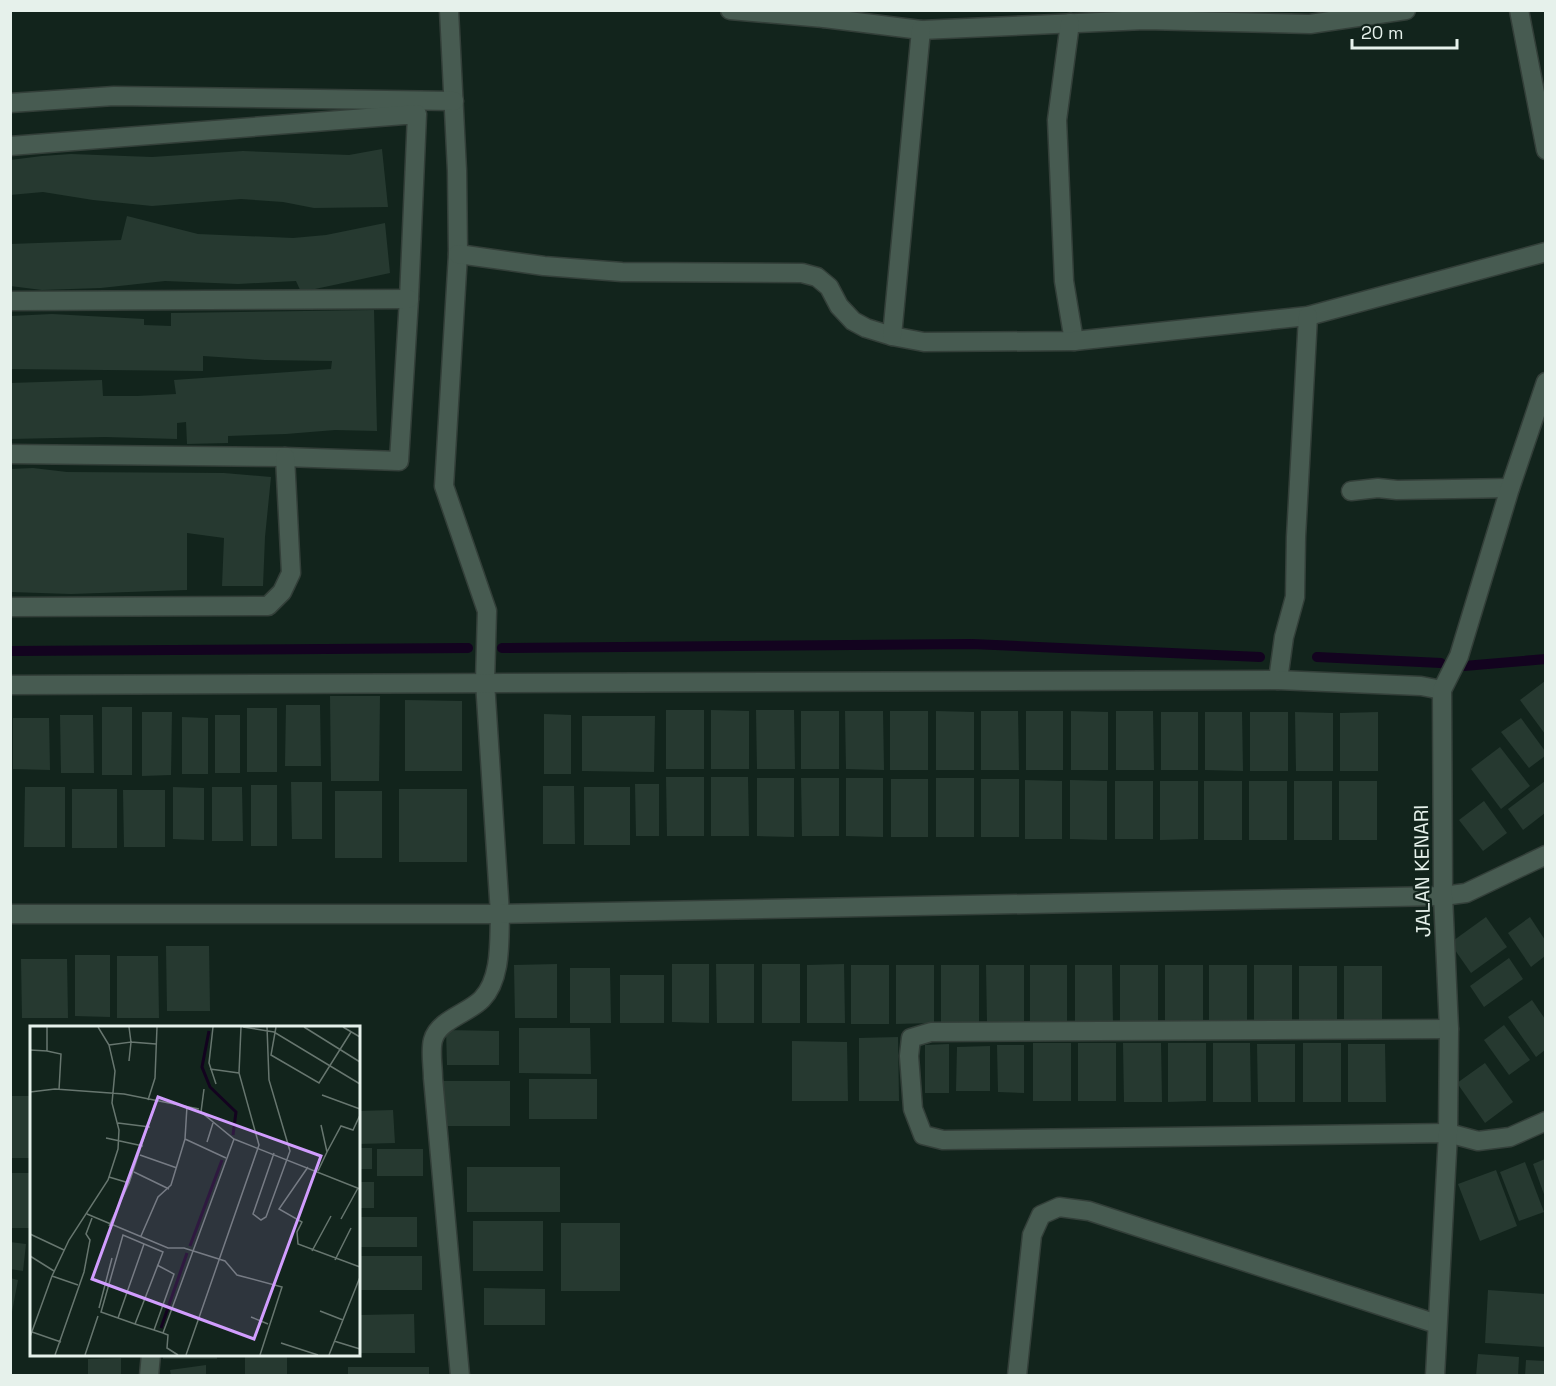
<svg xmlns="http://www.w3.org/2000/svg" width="1556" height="1386" font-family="'Space Grotesk',sans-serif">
<rect width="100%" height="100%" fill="#12241c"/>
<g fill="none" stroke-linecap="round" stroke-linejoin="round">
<g stroke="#13031f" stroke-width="10">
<path d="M502,648L972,644L1260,657"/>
<path d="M10,651L468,648"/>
<path d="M1317,657L1441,663"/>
<path d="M1464,666L1546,659"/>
</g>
</g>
<g fill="#263930">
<path d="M382,149L388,207L314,208L283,202L241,199L152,206L93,200L43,192L10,195V160L42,156L71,154L152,157L243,151L349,155Z"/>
<path d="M127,216L198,234L293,238L326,235L385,223L390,273L301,292L296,281L238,284L165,281L101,288L42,290L10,286V244L121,240Z"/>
<path d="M374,310L377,431L335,430L286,434L228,436V443L187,444L186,422L177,423V439L105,437L10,439V383L102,380L103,396H137L176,394L174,380L331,369L332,361L265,360L203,356V371L10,369V316L52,314L144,319V325L171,326V313Z"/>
<path d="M33,468L67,472L224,473L271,477L265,537L263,586H222L224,538L187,533V590L71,594L10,592V469Z"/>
<path d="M1545,681V734L1520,700Z"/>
<path d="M330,696H380L379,781H331Z"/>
<path d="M405,700L462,701V771H405Z"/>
<path d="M286,705H320L321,766H285Z"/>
<rect x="102" y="707" width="30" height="68"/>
<rect x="247" y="708" width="30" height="64"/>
<rect x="666" y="710" width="38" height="59"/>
<path d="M711,710L749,711V769H711Z"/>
<path d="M756,710H794L795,769H757Z"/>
<rect x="801" y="711" width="38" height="58"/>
<path d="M845,711H883L884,770L846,769Z"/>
<rect x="890" y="711" width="38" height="59"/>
<path d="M936,711L974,712V770H936Z"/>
<path d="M981,711H1018L1019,770H981Z"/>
<rect x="1026" y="711" width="37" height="59"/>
<path d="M1071,711L1108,712V770H1071Z"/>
<path d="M1116,711H1153L1154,770H1116Z"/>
<path d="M142,712H172L171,775L142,776Z"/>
<rect x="1161" y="712" width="37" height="58"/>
<path d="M1205,712H1242L1243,771L1205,770Z"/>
<rect x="1250" y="712" width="38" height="59"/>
<path d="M1295,712L1333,713V771H1296Z"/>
<path d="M1378,712V771H1340V713Z"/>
<path d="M544,714L571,715V774H544Z"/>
<path d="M60,715H93L94,773H61Z"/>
<rect x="215" y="715" width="25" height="58"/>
<path d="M582,716H655L654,772L582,771Z"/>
<path d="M182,717L208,718V774H182Z"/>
<path d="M13,718H49L50,770L13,769Z"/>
<path d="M1521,718L1545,751V756L1529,768L1501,732Z"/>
<path d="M1500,747L1530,786L1501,809L1471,769Z"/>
<path d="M666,777H704V836H667Z"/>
<path d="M711,777H748L749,836H711Z"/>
<path d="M757,778H794V837L757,836Z"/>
<path d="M801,778H839V836H802Z"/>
<path d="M846,778H883V837L846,836Z"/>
<rect x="936" y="778" width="38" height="59"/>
<rect x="891" y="779" width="37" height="58"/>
<rect x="981" y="779" width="38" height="58"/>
<path d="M1025,780L1062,781V839H1025Z"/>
<path d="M1070,780L1107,781V840L1070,839Z"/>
<rect x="1115" y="781" width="38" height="58"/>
<path d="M1160,781H1198V839L1160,840Z"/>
<rect x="1204" y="781" width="38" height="59"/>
<rect x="1249" y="781" width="38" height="59"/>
<rect x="1294" y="781" width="38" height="59"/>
<rect x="1339" y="781" width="38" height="59"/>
<path d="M1545,781V813L1523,830L1508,809Z"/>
<path d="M291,782H322V839H292Z"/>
<path d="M635,784H659V836H636Z"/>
<rect x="251" y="785" width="26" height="61"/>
<path d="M543,786H574L575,844H543Z"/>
<path d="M25,787H65V847H24Z"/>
<path d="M173,787L204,788V840L173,839Z"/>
<path d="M212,787H242L243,841H212Z"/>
<rect x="584" y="787" width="46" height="58"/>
<rect x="72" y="789" width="45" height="59"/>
<rect x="399" y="789" width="68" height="73"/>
<path d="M123,790H165V847H124Z"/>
<rect x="335" y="791" width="47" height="67"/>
<path d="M1484,801L1507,833L1483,851L1459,820Z"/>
<path d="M1486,917L1507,947L1471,973L1450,943Z"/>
<path d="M1530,917L1545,940V956L1531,967L1508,933Z"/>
<path d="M166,946H209L210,1011H167Z"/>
<path d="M75,955H110V1017L75,1016Z"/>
<path d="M117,956H158L159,1018H117Z"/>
<path d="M1509,958L1523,979L1484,1007L1470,986Z"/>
<path d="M21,959H67L68,1018H22Z"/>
<path d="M557,964V1018H515L514,965Z"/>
<path d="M672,964H709V1023L672,1022Z"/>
<path d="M716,964H754V1023H717Z"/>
<rect x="762" y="964" width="38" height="59"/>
<path d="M844,964L845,1023H807V965Z"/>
<rect x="851" y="965" width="38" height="59"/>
<path d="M896,965H934V1023L896,1024Z"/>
<rect x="941" y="965" width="38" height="59"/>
<path d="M986,965H1024V1024L987,1023Z"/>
<rect x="1030" y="965" width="37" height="58"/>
<path d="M1075,965H1112L1113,1024L1075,1023Z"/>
<rect x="1120" y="965" width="38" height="58"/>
<rect x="1165" y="965" width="38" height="59"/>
<rect x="1209" y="965" width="38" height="59"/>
<rect x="1254" y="965" width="38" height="59"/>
<rect x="1299" y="966" width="38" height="58"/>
<rect x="1344" y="966" width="38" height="58"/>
<path d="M570,968H610L611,1023H570Z"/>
<rect x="620" y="975" width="44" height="48"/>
<path d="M1532,1000L1545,1019V1050L1536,1057L1508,1017Z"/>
<path d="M1504,1025L1530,1060L1509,1075L1484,1040Z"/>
<path d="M519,1028H590L591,1074L519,1073Z"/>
<path d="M446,1030L499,1031V1065H447Z"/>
<path d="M898,1037L899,1101H859V1038Z"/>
<path d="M792,1041L847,1042L848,1101H792Z"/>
<rect x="1033" y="1043" width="38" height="58"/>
<rect x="1078" y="1043" width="38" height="58"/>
<path d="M1123,1043H1161L1162,1102H1124Z"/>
<path d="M1168,1043H1206V1101L1168,1102Z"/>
<path d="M1213,1043H1250L1251,1102H1213Z"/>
<rect x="1303" y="1043" width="38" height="59"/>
<path d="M949,1044V1093H925V1045Z"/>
<path d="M1257,1044H1295V1102H1258Z"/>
<path d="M1348,1044H1385L1386,1102H1348Z"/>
<path d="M997,1045H1024V1093L998,1092Z"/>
<path d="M990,1046V1091H956L957,1047Z"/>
<path d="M1485,1063L1513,1102L1485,1123L1457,1083Z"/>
<rect x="529" y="1079" width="68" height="40"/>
<rect x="440" y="1081" width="70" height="45"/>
<rect x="10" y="1096" width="22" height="62"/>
<path d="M393,1110L395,1143L358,1144V1111Z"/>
<rect x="358" y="1148" width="14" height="21"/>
<rect x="377" y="1149" width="46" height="27"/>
<path d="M1545,1159V1197L1533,1164Z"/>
<path d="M1525,1162L1544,1212L1519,1221L1500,1172Z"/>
<rect x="467" y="1167" width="93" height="45"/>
<path d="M1496,1170L1517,1226L1480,1241L1458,1184Z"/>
<path d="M10,1173H31L32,1228H10Z"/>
<rect x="358" y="1182" width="16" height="26"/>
<rect x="358" y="1217" width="59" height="30"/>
<rect x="473" y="1221" width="70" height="50"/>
<rect x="561" y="1223" width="59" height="68"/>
<path d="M10,1242L26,1244L23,1271L10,1269Z"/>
<rect x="358" y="1256" width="64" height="34"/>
<path d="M10,1278L18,1280L12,1312H10Z"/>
<path d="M484,1288L545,1289V1325H484Z"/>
<path d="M1488,1290L1545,1294V1347L1485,1343Z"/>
<rect x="29" y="1293" width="3" height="57"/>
<path d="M414,1314L415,1353H358V1315Z"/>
<rect x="163" y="1354" width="54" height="5"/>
<rect x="245" y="1354" width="42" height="22"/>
<path d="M1478,1354L1519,1357L1518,1376H1476Z"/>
<path d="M121,1358V1376H88V1359Z"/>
<path d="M1526,1360L1545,1361V1376H1525Z"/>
<path d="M206,1365V1376H171L170,1370Z"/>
<rect x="348" y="1367" width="81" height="9"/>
</g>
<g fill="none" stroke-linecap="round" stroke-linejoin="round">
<defs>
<g id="street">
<path d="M449,10L457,171L458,254L444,486L487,611L485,682L500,914C499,940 502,978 482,999C469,1013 438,1020 433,1040C430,1051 433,1066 433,1078L460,1376"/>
<path d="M730,10L824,18"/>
<path d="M824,10V18L921,30L1145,20L1310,24L1406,10"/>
<path d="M1519,10L1546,150"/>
<path d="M1070,23L1057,120L1064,281L1074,341"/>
<path d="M10,103L114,96L454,101"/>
<path d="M10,146L417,114L409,299L399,461L285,457L10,454"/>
<path d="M458,254L544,266L622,272L802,273L817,277L829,287L839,306L853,321L866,328L892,336L924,342L1074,341L1308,316L1546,252"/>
<path d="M10,301L409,299"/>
<path d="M892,336L921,30"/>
<path d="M1351,491L1378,488L1397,490L1510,488"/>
<path d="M10,607L268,606L282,592L291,573L285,457"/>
<path d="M1278,680L1284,637L1295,597L1296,537L1308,316"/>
<path d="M10,685L1278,680L1421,686L1442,690"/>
<path d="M10,914H500L1443,896L1466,893L1546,855"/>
<path d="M1449,1029L931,1032L911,1038L909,1056L913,1109L923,1135L943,1140L1448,1133L1478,1141L1510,1137L1546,1121"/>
<path d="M149,1376L151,1354"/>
<path d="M1017,1376L1032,1235L1041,1215L1059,1207L1089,1211L1437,1324"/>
<path d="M1435,1376L1448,1133L1449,1029L1443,896L1442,690L1459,656L1510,488L1546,382"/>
</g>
</defs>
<use href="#street" stroke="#333f39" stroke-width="21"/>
<use href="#street" stroke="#475b51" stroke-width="18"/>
</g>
<g text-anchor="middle" stroke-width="5" stroke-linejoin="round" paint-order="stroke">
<g font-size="20" fill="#e6f1eb" stroke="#12241c">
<text transform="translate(1422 871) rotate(-91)" y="7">JALAN KENARI</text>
</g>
</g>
<g transform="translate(30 1026)">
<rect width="330" height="330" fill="#12241c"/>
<path fill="none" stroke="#13031f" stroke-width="3" d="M179,5L172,41L180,61L206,86L203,109M160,220L192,134M131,302L157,227"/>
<path fill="none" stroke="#67766f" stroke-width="1.5" d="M99,1L101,16L126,18M183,1L179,37L186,58M213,1L244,6L330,58M237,1L239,54L260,125L236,191L231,194L223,188L244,127M246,1L241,29L289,57L321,6M274,1L330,36M313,1L330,11M79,19L101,16L99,35M0,24L17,25V1M17,25L31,28L29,64M180,43L209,47M174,63L171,86L204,113L330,163M0,66L25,63L94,68L169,83M292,69L330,83M118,74L125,52L127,1M88,97L120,101M76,112L113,120M155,113L196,132M177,116L183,97M297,126L311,100L323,104L330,89M110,129L147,142M278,141L249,183L272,196L267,206L268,218L330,241M288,145L297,126L291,99M104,146L139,163M79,151L99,157L126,75M57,188L138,222H154L195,235L207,249L252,261L230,329M311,193L328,162M79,200L99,157M0,208L34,224M111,210L128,171L141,159L155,113L157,80M282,225L301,190M0,230L24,245M305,234L321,202M22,250L48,259M69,282L82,232M290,285L313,294M221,291L238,298M88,292L114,218M105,298L133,226L93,209L71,286L105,298L124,304L133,307L138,309L137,322L148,329M124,304L144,248L127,239M2,306L31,316M133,307L204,113M0,311L22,250L39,214L78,154L88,123L89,104L82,77L85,45L79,19L68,1M304,315L330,323M251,317L288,329M25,329L54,246L60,214L56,208L62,192M55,329L68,290M156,329L229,119L209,47L211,1M299,329L330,251"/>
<path fill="#d19dfe" fill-opacity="0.15" stroke="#d19dfe" stroke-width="3" d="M128,71L291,130L224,313L62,253Z"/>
<rect width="330" height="330" fill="none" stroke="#e6f1eb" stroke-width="3"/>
</g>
<rect width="1556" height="1386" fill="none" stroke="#e6f1eb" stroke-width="24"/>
<path d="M1352 39v9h105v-9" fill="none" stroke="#e6f1eb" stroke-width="3"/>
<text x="1361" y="39" font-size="18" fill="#e6f1eb" stroke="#12241c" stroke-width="4.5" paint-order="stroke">20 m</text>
</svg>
